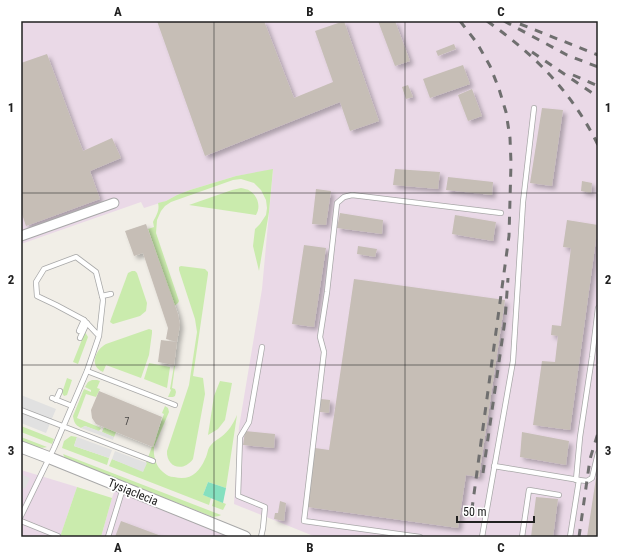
<svg xmlns="http://www.w3.org/2000/svg" width="619" height="558" font-family="'Roboto Condensed',sans-serif">
<defs>
<filter id="shadow"><feDropShadow dx="3.5" dy="3.5" stdDeviation="2" flood-color="#0004"/></filter>
</defs>
<rect width="100%" height="100%" fill="#f1eee7"/>
<g fill="#ead9e7">
<path d="M21,21H598V537H316L234,504L239,427L262,289L273,170L236,176L190,190L177,195L166,201L144,208L141,202L21,244Z"/>
<path d="M21,470L77,487L60,537H21Z"/>
<path d="M116,487L245,537H101L112,498Z"/>
</g>
<g fill="#caebad">
<path d="M273,169L269,212L259,271L253,246L255,229L260,224L266,215L267,208L266,200L261,190L254,183L241,179L233,180L171,202L165,206L161,211L157,220L156,233L179,301L178,303L174,306L148,229L154,227L153,222C156,216 160,210 158,203L166,201L177,195L190,190L236,176Z"/>
<path d="M241,188C244,189 248,189 250,191C258,196 261,207 256,215L189,205L232,190Z"/>
<path d="M181,266L205,269L208,272V274L193,376L203,378L205,394L193,459C183,473 166,467 167,451L189,385L197,332L195,319L179,270V267Z"/>
<path d="M132,271H135L137,273L147,303L146,311L140,316L113,324L110,322L111,319L128,273Z"/>
<path d="M149,329L152,330V333L149,355L141,378L106,365L103,372C89,366 95,350 106,344Z"/>
<path d="M85,332L88,337L78,364L73,362Z"/>
<path d="M149,363L170,367L167,388L144,379Z"/>
<path d="M174,366H175L172,388L175,389L176,392L175,396L173,397H168L171,390L170,389Z"/>
<path d="M67,378L72,380L67,395L64,396L62,393Z"/>
<path d="M92,380H97L100,381L97,388L100,389L96,397L86,394L77,418L101,428L100,430L98,431L85,426L81,428C75,425 74,422 73,416L84,389L91,392V390L85,387L88,382Z"/>
<path d="M220,381L232,383L225,420L218,429L208,435L214,396Z"/>
<path d="M165,406L168,408L169,412L154,447C153,456 156,467 163,472C166,475 170,477 174,477C190,481 199,473 205,459C208,454 207,449 211,445C214,441 217,440 221,437C229,431 233,424 237,415L226,488L208,482L203,495L211,498L209,505L109,466L112,459L143,471L164,414L162,413Z"/>
<path d="M21,426L54,439L52,444L21,432Z"/>
<path d="M104,427L116,432L114,437L102,432Z"/>
<path d="M71,436L77,437L74,446L109,458L107,465L62,448L64,441Z"/>
<path d="M21,437L47,447C39,450 29,444 21,441Z"/>
<path d="M63,454L221,515L219,516L213,517L71,461L65,458Z"/>
<path d="M77,487L112,498L101,537H60Z"/>
<path d="M214,499L226,504L223,510L212,506Z"/>
</g>
<path fill="#85e0bf" d="M208,482L226,488L223,503L203,495Z"/>
<g fill="#e1e1e1">
<path d="M21,395L56,409L46,433L21,423Z"/>
<path d="M85,426L102,432L114,437L113,440L81,428Z"/>
<path d="M77,437L112,450L109,458L74,446Z"/>
<path d="M115,451L147,463L143,472L112,459Z"/>
<path d="M21,474L30,478L25,489L21,487Z"/>
</g>
<g fill="#c6beb6" filter="url(#shadow)">
<path d="M157,21H264L294,98L333,82L315,31L344,21L379,121L350,131L340,102L205,156Z"/>
<path d="M378,21H395L410,61L395,66Z"/>
<path d="M454,44L456,49L438,56L436,51Z"/>
<path d="M47,54L83,151L112,138L121,158L90,171L100,199L26,226L21,211V63Z"/>
<path d="M463,65L470,84L430,98L423,79Z"/>
<path d="M408,85L413,97L406,99L402,87Z"/>
<path d="M472,89L482,116L468,121L458,95Z"/>
<path d="M542,108L563,110L552,186L530,183Z"/>
<path d="M395,169L440,172L438,189L393,185Z"/>
<path d="M448,177L493,182L492,195L446,190Z"/>
<path d="M582,181L592,183L591,193L581,191Z"/>
<path d="M316,189L331,191L326,225L312,224Z"/>
<path d="M340,213L383,220L382,234L337,228Z"/>
<path d="M455,215L496,222L493,241L452,234Z"/>
<path d="M567,220L598,225L570,430L533,425L542,361L555,362L558,336L551,335L552,325L561,326L571,248L563,247Z"/>
<path d="M146,224L178,314L180,325L177,342L166,339L168,328L143,253L134,256L125,231Z"/>
<path d="M304,245L326,248L314,327L292,324Z"/>
<path d="M358,246L377,249L375,257L357,254Z"/>
<path d="M354,279L505,300L479,477L466,475L458,528L307,507L315,448L329,450Z"/>
<path d="M161,340L177,342L174,365L158,362Z"/>
<path d="M99,391L162,417L153,447L96,424L92,418L91,410Z"/>
<path d="M321,399L330,400L329,413L320,412Z"/>
<path d="M245,431L275,434L274,448L243,445Z"/>
<path d="M522,432L569,441L566,465L520,457Z"/>
<path d="M596,478L598,479V537H587Z"/>
<path d="M536,497L558,499L553,537H531Z"/>
<path d="M280,501L286,503L284,521L274,519L275,513H278Z"/>
<path d="M121,521L164,537H115Z"/>
</g>
<g fill="none" stroke-linecap="round" stroke-linejoin="round">
<defs>
<g id="service">
<path d="M102,296L111,294"/>
<path d="M79,331L84,320"/>
<path d="M80,338L87,323"/>
<path d="M87,371L175,405"/>
<path d="M52,398L72,406"/>
<path d="M56,400L60,391"/>
<path d="M21,410L153,461"/>
<path d="M494,466L579,480L570,537"/>
<path d="M576,480L580,437L592,357L598,308"/>
<path d="M579,480L587,481L592,478L598,453"/>
<path d="M21,516L54,448L87,371L99,336L103,300L96,272L76,257L44,269L36,282L37,296L56,305L84,320L99,336"/>
<path d="M21,521L58,536V537"/>
<path d="M108,537L123,488"/>
<path d="M261,537L263,528L265,507L238,496L240,437L249,422L262,347"/>
<path d="M420,537L304,521L324,352L320,337L327,292L337,203L344,197L352,195L501,213"/>
<path d="M482,537L513,361L523,202L534,108"/>
<path d="M522,537L529,490L559,495"/>
</g>
<path id="minor" d="M21,236L114,203"/>
<path id="tertiary" d="M21,447L50,458L245,537"/>
</defs>
<use href="#service" stroke="#a8a8a8" stroke-width="6"/>
<use href="#minor" stroke="#a8a8a8" stroke-width="11"/>
<use href="#tertiary" stroke="#a8a8a8" stroke-width="13"/>
<use href="#service" stroke="#fff" stroke-width="4.5"/>
<use href="#minor" stroke="#fff" stroke-width="9"/>
<use href="#tertiary" stroke="#fff" stroke-width="11"/>
<g stroke="#6f6f6f" stroke-width="3" stroke-dasharray="8 8" stroke-linecap="butt">
<path d="M460,21L477,43L490,66L499,89L506,112L510,138L511,163L509,236L471,516"/>
<path d="M487,21C535,55 572,92 598,145"/>
<path d="M504,21L567,55L598,67"/>
<path d="M520,24L598,55"/>
<path d="M532,52L598,97"/>
<path d="M573,75L598,86"/>
<path d="M483,473L505,320L508,278"/>
<path d="M579,537L590,459L598,433"/>
</g>
</g>
<path fill="none" stroke="#212121" stroke-width="1" stroke-opacity="0.55" d="M214,21V537M405,21V537M21,193H598M21,365H598"/>
<g text-anchor="middle" stroke-width="3.5" stroke-linejoin="round" paint-order="stroke">
<g font-size="10" fill="#4a4846">
<text x="127" y="425">7</text>
</g>
<g font-size="12" fill="#212121" stroke="#fff">
<text transform="translate(133 492) rotate(22)" y="4">Tysiąclecia</text>
</g>
</g>
<rect width="619" height="558" fill="none" stroke="#ffffff" stroke-width="44"/>
<path d="M457 516v6h77v-6" fill="none" stroke="#212121" stroke-width="2"/>
<text x="463" y="516" font-size="12" fill="#212121" stroke="#ffffff" stroke-width="3" paint-order="stroke">50 m</text>
<rect x="22" y="22" width="575" height="514" fill="none" stroke="#212121" stroke-width="1.5"/>
<g font-size="13" text-anchor="middle" font-weight="bold" fill="#212121">
<text x="118" y="16">A</text>
<text x="310" y="16">B</text>
<text x="501" y="16">C</text>
<text x="11" y="112">1</text>
<text x="608" y="112">1</text>
<text x="11" y="284">2</text>
<text x="608" y="284">2</text>
<text x="11" y="455">3</text>
<text x="608" y="455">3</text>
<text x="118" y="552">A</text>
<text x="310" y="552">B</text>
<text x="501" y="552">C</text>
</g>
</svg>
